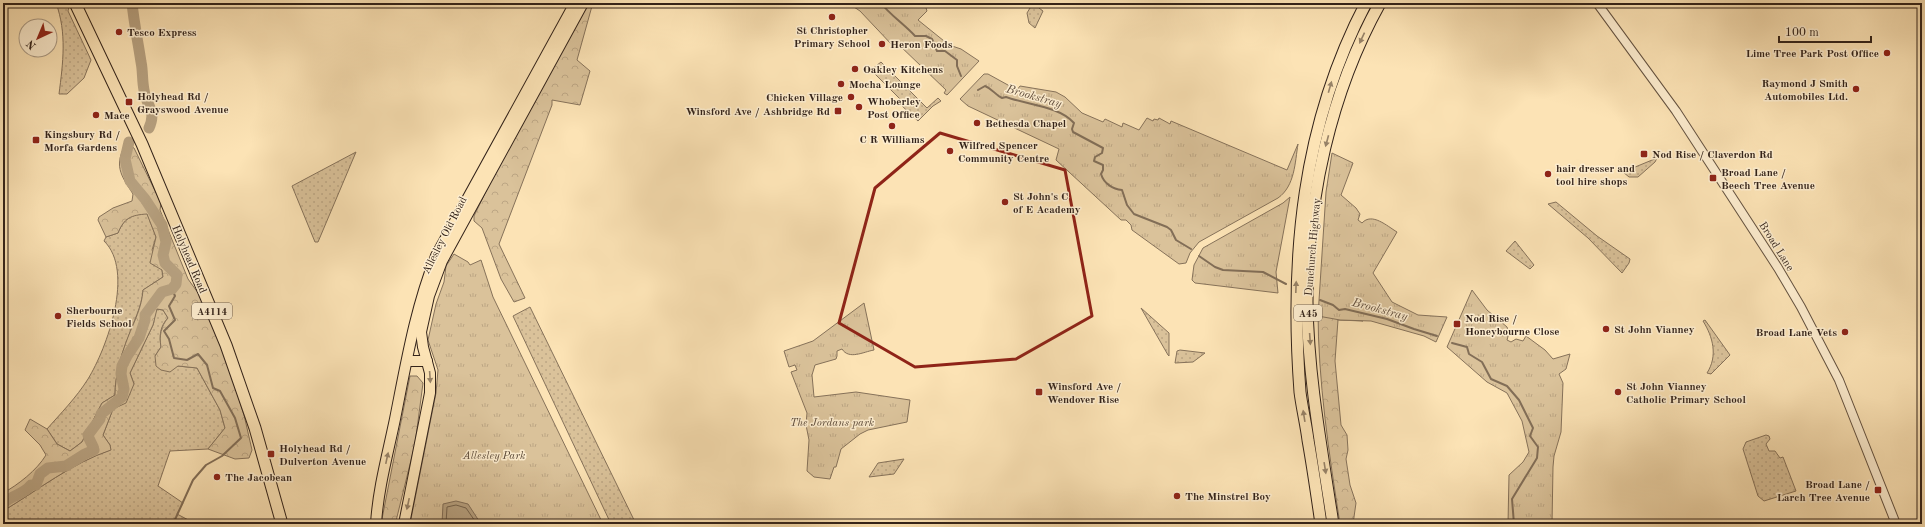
<svg xmlns="http://www.w3.org/2000/svg" width="1925" height="527" font-family="'Old Standard TT',serif">
<defs>
<pattern id="grass-dots" width="8" height="8" patternUnits="userSpaceOnUse"><rect width="8" height="8" fill="#dac29a"/><path d="M2 2h.1M6 6h.1" fill="none" stroke="#bca684" stroke-width="1.8" stroke-linecap="round"/></pattern>
<pattern id="forest-crowns" width="20" height="18" patternUnits="userSpaceOnUse"><rect width="20" height="18" fill="#dac29a"/><path d="M2 6a3 3 0 1 1 6 0M12 15a3 3 0 1 1 6 0" fill="none" stroke="#bca684"/></pattern>
<pattern id="park-tufts" width="24" height="20" patternUnits="userSpaceOnUse"><rect width="24" height="20" fill="#dac29a"/><path d="M3 7l-1-3M5 7V3M7 7l1-3M15 17l-1-3M17 17v-4M19 17l1-3" fill="none" stroke="#bca684"/></pattern>
</defs>
<rect width="100%" height="100%" fill="#fce3b5"/>
<filter id="stains"><feTurbulence type="fractalNoise" baseFrequency=".005" numOctaves="4"/><feColorMatrix values="0 0 0 0 .2 0 0 0 0 .09 0 0 0 0 .02 0 0 0 .5 -.17"/></filter>
<radialGradient id="worn" r=".72"><stop offset=".6" stop-color="#630" stop-opacity="0"/><stop offset="1" stop-color="#630" stop-opacity=".3"/></radialGradient>
<g fill="url(#grass-dots)" stroke="#86725a">
<path d="M56,3H70L68,11L91,60L84,78L67,94H59C63,63 67,33 56,3Z"/>
<path d="M1033,3H1041L1039,8L1043,11L1035,28L1029,23L1027,13Z"/>
<path d="M881,62L927,108L938,98L941,101L933,106L918,121L900,104L902,101L871,70Z"/>
<path d="M356,152L318,242H315L292,186Z"/>
<path d="M1657,158L1655,162L1638,177H1629L1623,172Z"/>
<path d="M1556,202L1597,236L1630,259L1629,263L1622,273L1588,238L1548,204Z"/>
<path d="M147,213L156,237L152,250L162,270L163,277L143,290C142,307 133,322 128,338C121,355 115,376 115,395L102,403L82,442L70,451L57,444L47,429C61,413 76,398 88,379C107,348 135,271 104,241L106,237L118,233C124,218 131,215 147,213Z"/>
<path d="M1515,241L1534,265L1530,269L1506,251Z"/>
<path d="M530,307L636,524H611L513,316Z"/>
<path d="M1141,308L1169,333V356L1168,355Z"/>
<path d="M156,309L163,310L168,318C160,326 159,336 161,347L155,356L178,366L197,368L220,410L225,428L208,449L170,451L158,486L183,503L177,514L196,524H3V511C38,490 72,463 110,450V445L103,435L113,409L134,384L130,373L153,325Z"/>
<path d="M1705,320L1730,355L1711,374L1707,373C1718,356 1713,337 1703,321Z"/>
<path d="M1180,350L1205,353L1193,362L1175,363L1177,351Z"/>
<path d="M1766,435L1769,436L1770,439L1766,444L1769,451H1775L1780,458L1783,457L1796,491L1764,501L1758,496L1743,449L1746,442Z"/>
<path d="M904,459L894,474L869,477L878,463Z"/>
</g>
<g fill="url(#forest-crowns)" stroke="#86725a">
<path d="M586,6H592L577,60L590,71L580,105L552,100V105L499,244L525,298L514,302L501,279L482,228L474,221V216L510,142Z"/>
<path d="M126,143L134,148L161,203L160,210L188,279L201,297L226,357L244,415L252,450L249,458L235,459L208,449L225,428L220,410L197,368L178,366L170,372L161,370L156,366L155,356L161,347C159,336 161,326 168,318L163,310L157,309L153,325L130,373L134,384L126,403L113,409L103,435L110,445L111,450C72,463 38,490 3,511V493C18,485 37,470 46,455L40,445L25,430L30,419L47,429L57,444L70,451L82,442L102,403L115,395C115,376 121,355 128,337C134,322 142,307 143,290L163,277L162,270L150,263L156,237L147,214C131,215 124,218 118,233L106,237L98,220L99,217L113,208L132,201L133,194C120,174 114,166 126,143Z"/>
<path d="M1318,310L1363,321L1338,320L1335,361L1341,425L1347,435L1348,450L1346,459L1350,485L1356,503L1353,524H1340C1329,453 1318,382 1318,310Z"/>
<path d="M410,376H417L423,383L415,444L396,521L394,524H381Z"/>
</g>
<g fill="url(#park-tufts)" stroke="#86725a">
<path d="M848,3H908L917,6L920,3H932V5L926,8L927,11L918,20L949,45L961,49L979,61L947,95L944,93L946,90L897,43L893,46L860,11Z"/>
<path d="M984,74H988L1017,90L1020,86L1056,92L1065,97L1082,113L1103,122L1105,119L1122,127L1123,123L1139,130L1147,118L1153,121L1154,119L1158,120L1159,118L1170,124L1171,121L1287,170L1298,144C1295,162 1295,186 1278,198L1199,242L1190,253L1186,263L1179,264L1132,230L1131,225L1126,220H1121L1056,160L1059,149L968,106L960,99Z"/>
<path d="M1332,153L1353,163L1341,195L1356,208L1360,214L1358,220L1362,223C1372,212 1387,226 1397,232L1373,273L1392,302L1418,315L1447,317L1436,342L1424,336L1371,321L1340,320L1318,316L1326,192Z"/>
<path d="M1290,197L1276,272L1278,293L1195,283L1192,280L1194,265L1203,248L1283,203Z"/>
<path d="M454,254L468,262L470,265L481,260L493,297L603,524H410L436,393L438,370L428,340L436,304L444,282L446,266Z"/>
<path d="M1472,290L1487,310L1507,327L1509,333L1507,340L1511,342L1516,339L1523,341L1526,336L1545,350L1553,359L1570,354L1566,369L1559,374L1563,383L1561,432L1554,456L1553,467L1552,524H1508L1509,475L1523,462L1529,452L1522,421L1507,393L1487,382L1447,347Z"/>
<path d="M864,303L874,350C863,352 849,360 842,349L837,351V356L836,359L815,365L812,375L814,397L856,392L910,400L907,422L868,430L860,434L841,449L836,467H834L830,479L814,477L807,471L809,440L806,425L807,413L791,372L797,370L795,365L789,367L784,351L813,341Z"/>
</g>
<path fill="#b7a180" stroke="#826e57" d="M456,501L468,504L481,524H442L443,504Z"/>
<g fill="none" stroke-linecap="round" stroke-linejoin="round">
<path stroke="#74624c" stroke-width="1" d="M446,524L447,507L456,505L466,508L477,524"/>
<g stroke="#826e57" stroke-width="2">
<path d="M881,3C889,14 905,25 915,36H926L932,39L937,51H945L957,60V66L961,76"/>
<path d="M978,90L985,86C993,89 995,95 1002,98L1006,97C1028,105 1059,106 1074,123L1072,129L1073,132L1103,148L1102,153L1095,157L1094,161L1103,165V170L1101,174C1104,184 1113,189 1122,190L1127,205L1134,214L1167,227L1171,230L1176,240L1191,249"/>
<path d="M1199,256L1215,267L1223,270L1263,272L1286,284"/>
<path d="M172,289L175,296L169,306L175,320L164,331L169,339L174,358L187,360L198,354L207,365L213,388L220,391L235,418L241,438L222,456L206,465L193,480L173,524"/>
<path d="M1320,300L1333,305L1339,310L1345,309L1387,319L1414,329L1437,336"/>
<path d="M1452,343L1467,347L1469,354L1482,362L1491,379L1507,386L1519,400L1533,428L1530,436L1538,447L1537,458L1512,499L1514,524"/>
</g>
<g stroke="#b7a180" stroke-width="11">
<path d="M132,3C134,23 138,42 141,62C143,71 142,80 144,90C146,106 157,110 149,128"/>
<path d="M3,504C10,495 24,495 31,485H36L40,474L48,468L66,466L85,454L94,450C93,444 89,441 88,435L100,419L101,414L122,397L124,389L121,374L122,366L127,356L139,338L145,320V315L162,292L172,289L176,284L177,275L165,263L163,255L166,242L162,225L145,199L130,181L125,159L129,142"/>
</g>
<defs>
<path id="minor" d="M1597,3L1676,111L1778,268L1801,307L1839,380L1896,524"/>
<g id="major">
<path d="M407,361H427"/>
<path d="M376,524C378,489 388,453 395,419C406,364 415,309 436,256L575,3"/>
<path d="M404,524L430,393V373L423,347L421,332L429,296L442,261L583,3"/>
</g>
<g id="highway">
<path d="M75,3L142,144L226,345L255,428L282,524"/>
<path d="M1321,524C1317,496 1313,468 1308,440C1306,424 1302,408 1300,392C1290,257 1302,125 1366,3"/>
<path d="M1333,524C1322,451 1308,377 1307,302C1307,200 1330,93 1380,3"/>
</g>
</defs>
<use href="#minor" stroke="#645240" stroke-width="10"/>
<use href="#major" stroke="#322219" stroke-width="12"/>
<use href="#highway" stroke="#322219" stroke-width="13"/>
<use href="#minor" stroke="#fdedcf" stroke-width="8"/>
<use href="#major" stroke="#fce3b5" stroke-width="10"/>
<use href="#highway" stroke="#fce3b5" stroke-width="11"/>
</g>
<defs><path id="oneway-solid" d="M-6-.8H1V-3.2L6.5 0L1 3.2V.8H-6Z"/></defs>
<g fill="#978267">
<use href="#oneway-solid" transform="translate(1362 38) rotate(115)"/>
<use href="#oneway-solid" transform="translate(1330 87) rotate(-74)"/>
<use href="#oneway-solid" transform="translate(1327 141) rotate(105)"/>
<use href="#oneway-solid" transform="translate(1296 287) rotate(-88)"/>
<use href="#oneway-solid" transform="translate(1310 339) rotate(86)"/>
<use href="#oneway-solid" transform="translate(430 377) rotate(86)"/>
<use href="#oneway-solid" transform="translate(1304 416) rotate(-99)"/>
<use href="#oneway-solid" transform="translate(387 458) rotate(-78)"/>
<use href="#oneway-solid" transform="translate(1325 468) rotate(81)"/>
<use href="#oneway-solid" transform="translate(408 504) rotate(102)"/>
</g>
<path fill="none" stroke="#8f2418" stroke-width="3" stroke-linejoin="round" d="M940,133L1065,170L1092,316L1016,359L915,367L839,323L875,188Z"/>
<g fill="#8f2418" stroke="#fdedcf" stroke-width="1.5">
<circle cx="832" cy="17" r="4"/>
<circle cx="119" cy="32" r="4"/>
<circle cx="882" cy="44" r="4"/>
<circle cx="1887" cy="53" r="4"/>
<circle cx="855" cy="69" r="4"/>
<circle cx="841" cy="84" r="4"/>
<circle cx="1856" cy="89" r="4"/>
<circle cx="851" cy="97" r="4"/>
<rect x="125" y="98" width="8" height="8" rx="2"/>
<circle cx="859" cy="107" r="4"/>
<rect x="834" y="107" width="8" height="8" rx="2"/>
<circle cx="96" cy="115" r="4"/>
<circle cx="977" cy="123" r="4"/>
<circle cx="892" cy="126" r="4"/>
<rect x="32" y="136" width="8" height="8" rx="2"/>
<circle cx="950" cy="151" r="4"/>
<rect x="1640" y="150" width="8" height="8" rx="2"/>
<circle cx="1548" cy="174" r="4"/>
<rect x="1709" y="174" width="8" height="8" rx="2"/>
<circle cx="1005" cy="202" r="4"/>
<circle cx="58" cy="316" r="4"/>
<rect x="1453" y="320" width="8" height="8" rx="2"/>
<circle cx="1606" cy="329" r="4"/>
<circle cx="1845" cy="332" r="4"/>
<rect x="1035" y="388" width="8" height="8" rx="2"/>
<circle cx="1618" cy="392" r="4"/>
<rect x="267" y="450" width="8" height="8" rx="2"/>
<circle cx="217" cy="477" r="4"/>
<rect x="1874" y="486" width="8" height="8" rx="2"/>
<circle cx="1177" cy="496" r="4"/>
</g>
<g text-anchor="middle" stroke-width="3" stroke-linejoin="round" paint-order="stroke">
<g fill="#fdedcf" stroke="#6f5f50" stroke-width="1">
<rect x="192" y="303" width="40" height="16" rx="3"/>
<rect x="1294" y="305" width="28" height="16" rx="3"/>
</g>
<g font-size="10" font-weight="bold" fill="#322219">
<text x="212" y="315">A4114</text>
<text x="1308" y="317">A45</text>
</g>
<g font-size="11" font-weight="bold" fill="#322219" stroke="#fdedcf" text-anchor="start">
<text x="832" y="34" text-anchor="middle">St Christopher<tspan x="832" dy="13">Primary School</tspan></text>
<text x="127" y="36">Tesco Express</text>
<text x="890" y="48">Heron Foods</text>
<text x="1879" y="57" text-anchor="end">Lime Tree Park Post Office</text>
<text x="863" y="73">Oakley Kitchens</text>
<text x="1848" y="87" text-anchor="end">Raymond J Smith<tspan x="1848" dy="13">Automobiles Ltd.</tspan></text>
<text x="849" y="88">Mocha Lounge</text>
<text x="137" y="100">Holyhead Rd /<tspan x="137" dy="13">Grayswood Avenue</tspan></text>
<text x="843" y="101" text-anchor="end">Chicken Village</text>
<text x="867" y="105">Whoberley<tspan x="867" dy="13">Post Office</tspan></text>
<text x="830" y="115" text-anchor="end">Winsford Ave / Ashbridge Rd</text>
<text x="104" y="119">Mace</text>
<text x="985" y="127">Bethesda Chapel</text>
<text x="44" y="138">Kingsbury Rd /<tspan x="44" dy="13">Morfa Gardens</tspan></text>
<text x="892" y="143" text-anchor="middle">C R Williams</text>
<text x="958" y="149">Wilfred Spencer<tspan x="958" dy="13">Community Centre</tspan></text>
<text x="1652" y="158">Nod Rise / Claverdon Rd</text>
<text x="1556" y="172">hair dresser and<tspan x="1556" dy="13">tool hire shops</tspan></text>
<text x="1721" y="176">Broad Lane /<tspan x="1721" dy="13">Beech Tree Avenue</tspan></text>
<text x="1013" y="200">St John's C<tspan x="1013" dy="13">of E Academy</tspan></text>
<text x="66" y="314">Sherbourne<tspan x="66" dy="13">Fields School</tspan></text>
<text x="1465" y="322">Nod Rise /<tspan x="1465" dy="13">Honeybourne Close</tspan></text>
<text x="1614" y="333">St John Vianney</text>
<text x="1837" y="336" text-anchor="end">Broad Lane Vets</text>
<text x="1047" y="390">Winsford Ave /<tspan x="1047" dy="13">Wendover Rise</tspan></text>
<text x="1626" y="390">St John Vianney<tspan x="1626" dy="13">Catholic Primary School</tspan></text>
<text x="279" y="452">Holyhead Rd /<tspan x="279" dy="13">Dulverton Avenue</tspan></text>
<text x="225" y="481">The Jacobean</text>
<text x="1870" y="488" text-anchor="end">Broad Lane /<tspan x="1870" dy="13">Larch Tree Avenue</tspan></text>
<text x="1185" y="500">The Minstrel Boy</text>
</g>
<g font-size="11" fill="#322219" stroke="#fdedcf">
<text transform="translate(444 235) rotate(-63)" y="4">Allesley Old Road</text>
<text transform="translate(1777 246) rotate(58)" y="4">Broad Lane</text>
<text transform="translate(1312 247) rotate(-85)" y="4">Dunchurch Highway</text>
<text transform="translate(190 259) rotate(67)" y="4">Holyhead Road</text>
</g>
<g font-size="11" font-style="italic" fill="#5c4a39" stroke="#fdedcf">
<text x="832" y="426">The Jordans park</text>
<text x="494" y="459">Allesley Park</text>
</g>
<g font-size="12" font-style="italic" fill="#614e3d" stroke="#fdedcf">
<text transform="translate(1034 96) rotate(16)" y="4">Brookstray</text>
<text transform="translate(1380 309) rotate(15)" y="4">Brookstray</text>
</g>
</g>
<rect width="1925" height="527" fill="none" stroke="#fce3b5" stroke-width="16"/>
<rect x="4" y="4" width="1917" height="519" fill="none" stroke="#322219" stroke-width="2"/>
<rect x="8" y="8" width="1909" height="511" fill="none" stroke="#322219"/>
<g transform="translate(38 38) rotate(224)"><circle r="19" fill="#fdedcf" stroke="#ac9c86"/>
<path d="M0-3L7 15L0 10L-7 15Z" fill="#8f2418"/>
<text y="-6" font-size="11" font-weight="bold" text-anchor="middle" fill="#322219">N</text>
</g>
<path d="M1779 36v6h92v-6" fill="none" stroke="#322219" stroke-width="2"/>
<text x="1785" y="36" font-size="12" fill="#322219" stroke="#fdedcf" stroke-width="3" paint-order="stroke">100 m</text>
<rect width="100%" height="100%" filter="url(#stains)"/>
<rect width="100%" height="100%" fill="url(#worn)"/>
</svg>
